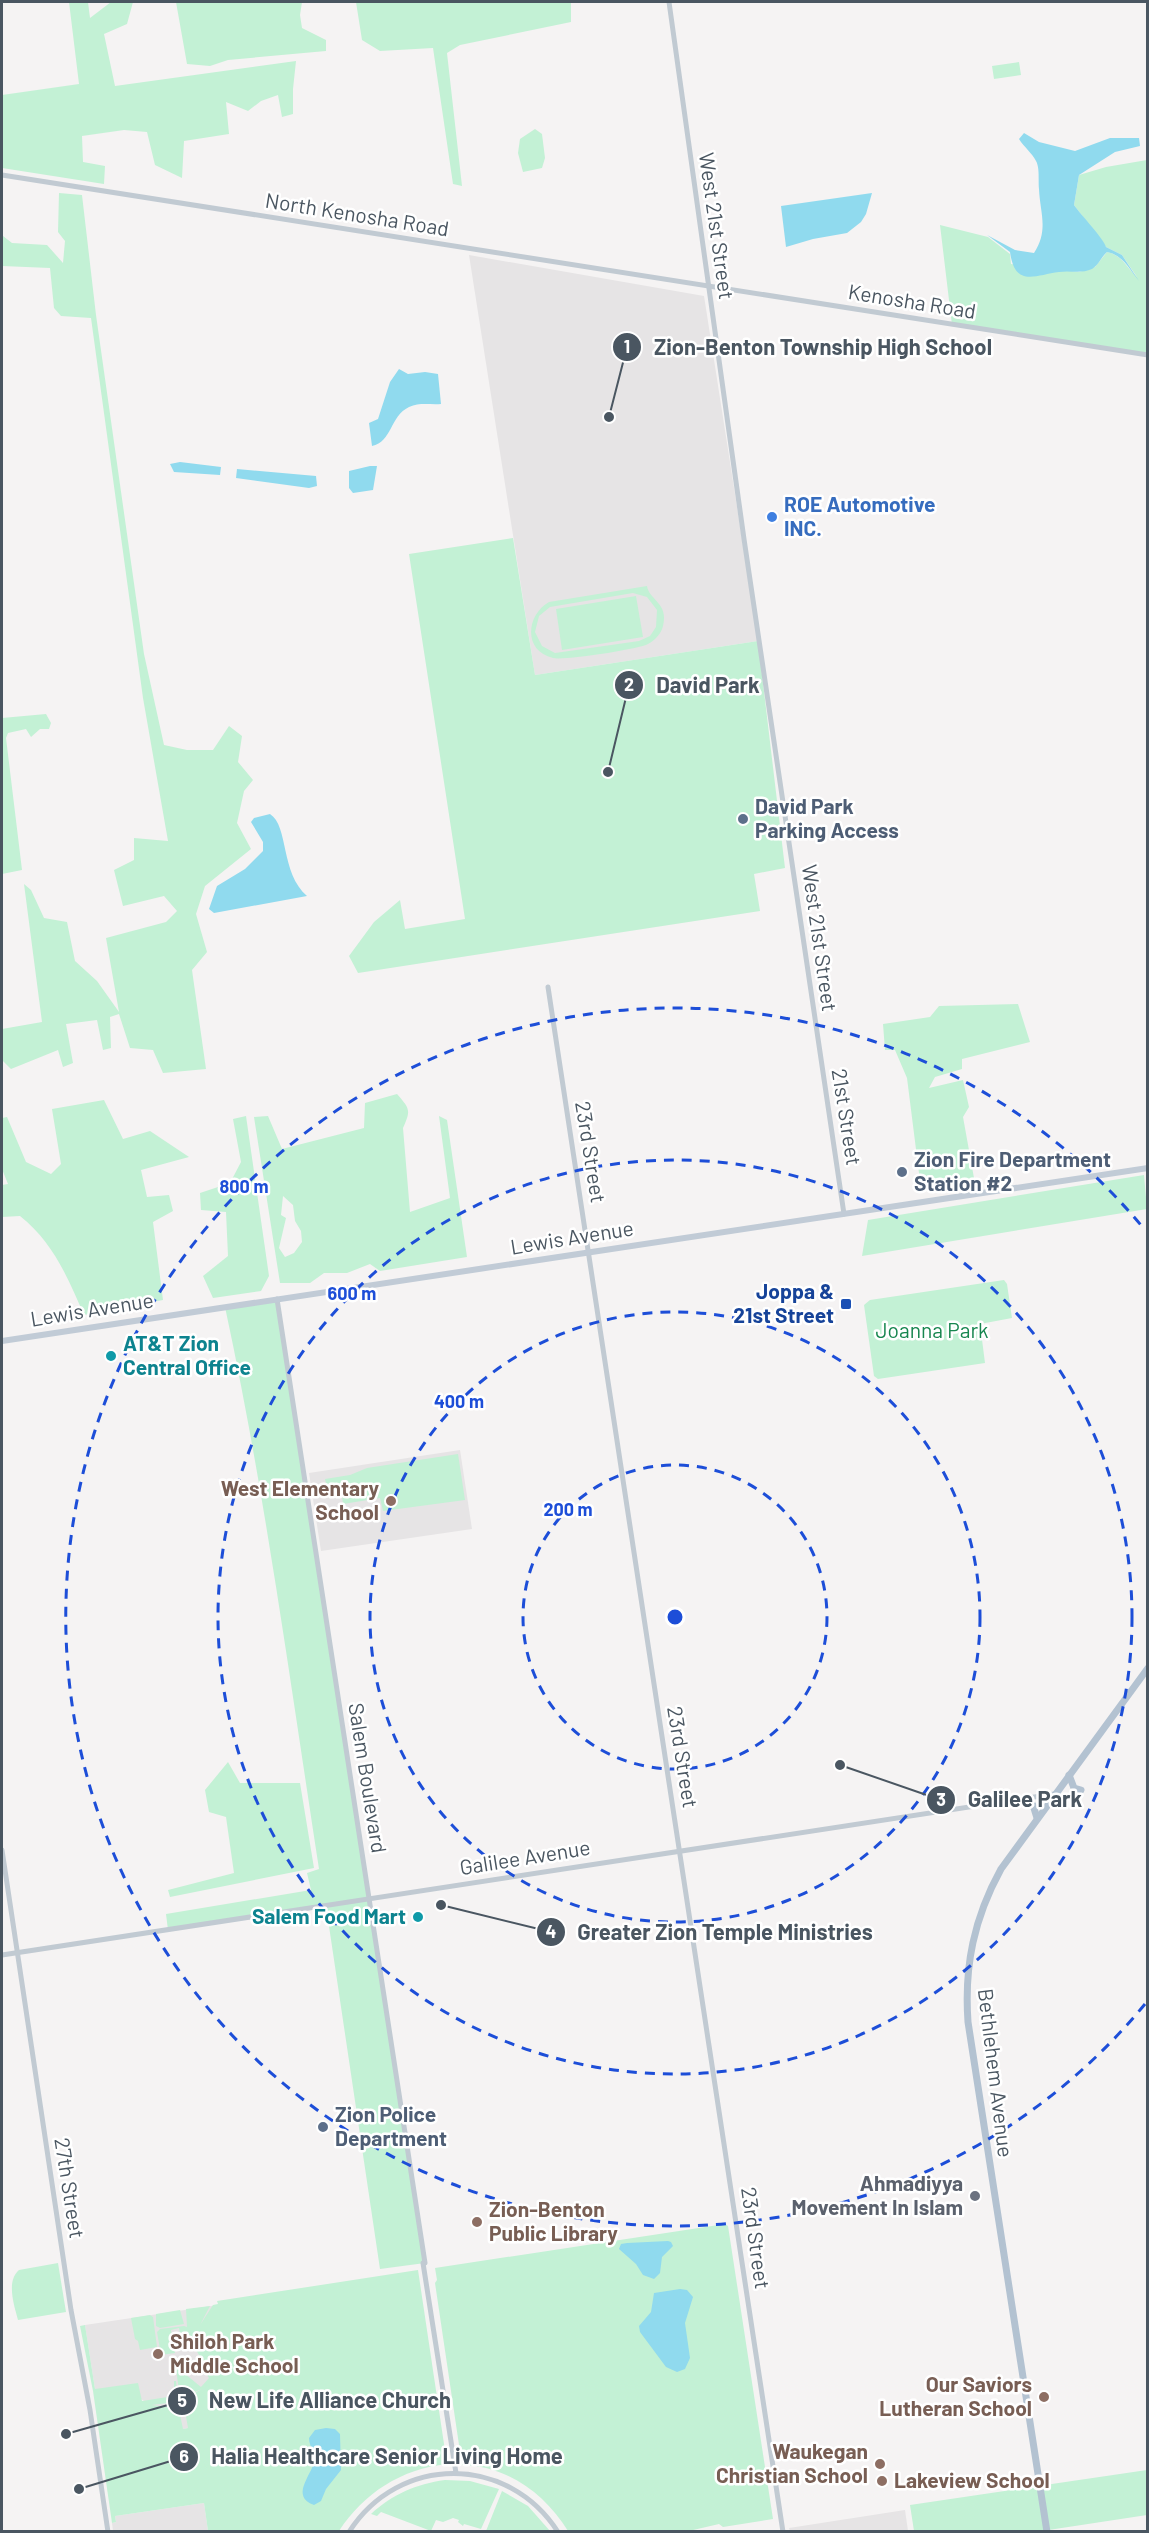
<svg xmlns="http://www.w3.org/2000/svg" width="1149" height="2533" font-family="Barlow,sans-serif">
<rect width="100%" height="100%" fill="#f5f3f3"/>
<g fill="#e6e4e5">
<path d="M469,255L704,296L758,641L535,675Z"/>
<path d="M460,1450L472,1529L321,1551L309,1473Z"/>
<path d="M218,2305L231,2389L188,2428L183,2429L168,2421L165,2406H152L141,2399L95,2389L85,2325Z"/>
<path d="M204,2503L208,2531H113L112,2523L116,2522L115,2516Z"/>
<path d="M905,2510L908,2531H790L789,2528Z"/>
</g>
<g fill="#c3f1d5" fill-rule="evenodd">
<path d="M69,2H88L90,18L111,2H133L127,24L104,34L115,86L296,61L293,89V114L282,117L278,95L261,101L248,111L226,102L229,134L184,141L182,178L155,165L147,132L124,130L82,136L83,162L105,166L104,184L2,168V95L79,84Z"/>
<path d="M176,2H302L300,15L302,28L326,40V51L228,60L210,66L187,64Z"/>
<path d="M356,2H571V22L460,45L447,53L462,186L453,184L433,48L380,51L362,40Z"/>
<path d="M1019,62L1021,75L994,79L992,66Z"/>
<path d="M535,129L542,134L545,158L542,168L523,172L518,153L520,139Z"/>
<path d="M1147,160V356L952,325L940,225L988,237L1010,254L1011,264L1079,272L1095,267L1107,252C1122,255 1126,267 1137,277L1122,255L1106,247L1074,205L1079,175L1106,167Z"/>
<path d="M59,193L82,195L96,315L144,654L164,745L187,750H213L229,726L242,736L238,762L253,780L244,791L237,823L251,849L205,886L196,914L207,952L192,970L206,1069L163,1073L153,1050L130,1048L119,1014L110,1017L111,1048L103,1050L97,1020L66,1024L73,1063L63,1067L58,1050L11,1069L2,1060V1029L42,1022L24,884L31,890L44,918L67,922L75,961L97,981L119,1012L106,938L166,922L177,911L164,896L123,906L114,870L134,860V838L168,841L143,698L91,318L61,316L54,308L50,268L2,266L3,236L12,243L47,245L63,263L65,241L58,232Z"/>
<path d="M513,538L535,675L758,641L785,868L754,874L760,911L358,973L349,956L374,922L400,900L405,929L465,919L409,554Z"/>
<path d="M647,586C649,600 669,603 663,626C661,634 655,640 648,644C639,649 563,661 553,658C523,651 526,615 549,602ZM633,593L647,597L657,610L656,627L650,636L639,641L555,653L542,646L535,632L539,616L550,607Z"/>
<path d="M636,596L643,637L562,650L556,609Z"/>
<path d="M46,714L51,723L49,729H40L31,737L26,729L8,733L6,738L22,870L2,874V718Z"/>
<path d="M1018,1004L1030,1042L962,1059V1069L935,1077L929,1088L963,1080L969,1107L963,1117L974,1178L932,1185L920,1181L907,1078L895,1050H885L883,1024L930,1017L939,1006Z"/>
<path d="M397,1094C410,1109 411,1110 403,1128L410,1212L450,1198L439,1116L447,1120L467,1257L380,1271L370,1264L347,1273H324L310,1283H280L254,1117L268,1116L282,1149L364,1128L365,1103ZM283,1196L293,1205L295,1221L301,1231L302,1242L294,1253L285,1257L279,1248L286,1218L281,1215Z"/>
<path d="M104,1100L123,1139L150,1131L189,1157L141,1170L147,1197L169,1195L173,1211L153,1222L163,1300L84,1315C68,1278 53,1242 20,1216L2,1217V1185L8,1184L2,1169V1118L7,1117L26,1162L51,1174L61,1164L52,1109Z"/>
<path d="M246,1116L269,1276L261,1291L213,1298L203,1276L228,1256L226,1212L201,1210L200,1193L230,1183L241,1162L233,1119Z"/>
<path d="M1144,1175L1147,1209L862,1256L868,1220Z"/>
<path d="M1004,1280L1007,1284L1012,1318L980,1324L985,1363L878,1379L874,1376L864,1305L870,1300Z"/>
<path d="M277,1299L425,2263L380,2269L326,1906L168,1930L166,1914L311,1890L307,1873L319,1869C290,1681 265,1493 225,1307Z"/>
<path d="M458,1454L465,1500L383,1511L380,1498L343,1504L342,1496L330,1497L329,1489L339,1486L327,1488L325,1479L350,1475L367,1468Z"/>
<path d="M228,1762L240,1783H300L314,1868L170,1897L168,1890L234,1873L226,1817L209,1812L205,1790Z"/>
<path d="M725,2224L728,2226L773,2519L723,2527L719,2524L689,2531H568C545,2494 508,2466 462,2465L435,2283L437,2280L435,2268Z"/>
<path d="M58,2263L66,2312L18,2320C14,2305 6,2281 19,2270Z"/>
<path d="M418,2270L447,2464C401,2469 364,2493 339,2531H208L204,2503L115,2516L116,2522L112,2523L93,2391L80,2326L85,2325L95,2389L138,2383L142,2401L174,2396V2381H176L178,2399L168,2403L152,2405L166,2407L178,2405L183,2429L188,2428L183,2399L202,2389L180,2398L176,2369H179L201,2387L209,2378L207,2375L210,2372L199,2362L202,2360L195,2348L192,2350L190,2335L185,2336L184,2332L180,2333L179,2328L171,2330L175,2353L161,2355L157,2332L160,2329L184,2326L187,2327L186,2309L210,2306L200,2325L213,2305L218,2304L217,2301Z"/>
<path d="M180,2310L184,2324L160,2328L156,2326V2314Z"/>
<path d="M150,2315L153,2317L157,2347L140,2350L138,2341L135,2339L131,2318Z"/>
<path d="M1147,2470V2515L1042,2531H914L910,2505Z"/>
<path d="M445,2480L470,2481L499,2489L481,2529L464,2524L463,2526L458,2522L459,2520L453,2518L443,2522L436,2520L431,2531L381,2512L377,2516L371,2514C393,2494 416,2484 445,2480Z"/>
<path d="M502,2491L528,2506L550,2531H486Z"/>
</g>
<g fill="#90daee">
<path d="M1024,133L1039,142L1075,151L1110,138H1139L1140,146L1115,152L1079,175L1074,205C1081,215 1104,239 1106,247L1122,255L1139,281C1129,269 1123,255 1107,252C1101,257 1099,265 1092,269C1081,274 1070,270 1059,272C1035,275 1015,288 1010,252L987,235L1015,250L1034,253C1049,230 1040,213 1039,189C1038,181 1040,168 1036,161C1032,153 1024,147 1019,139Z"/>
<path d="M872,193L866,214L861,222L847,233L813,239L786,247L781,206Z"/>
<path d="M399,369L408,374L425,372L438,374L441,404C430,405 420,402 409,407C390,416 392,442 372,446L369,423L378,419L390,382Z"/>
<path d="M180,462L221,467L220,475L174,472L170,464Z"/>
<path d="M370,466H377L373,490L353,493L349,488V471Z"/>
<path d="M237,469L316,476L317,486L309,488L236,478Z"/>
<path d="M270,814C289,826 280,873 307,896L214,913L209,909L217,886L245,869L263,851V842L251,822L254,818Z"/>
<path d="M668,2241L671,2242L673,2246L662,2257L660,2273L654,2279L643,2275L636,2264L619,2249L621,2244L627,2243Z"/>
<path d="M680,2289L687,2290L693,2297L685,2323L690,2358L685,2369L677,2372L666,2367L640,2332L639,2326L651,2312L654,2293Z"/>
<path d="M326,2428L335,2429L340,2434L341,2470L326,2489L321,2501L314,2505C290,2496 311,2476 314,2462C316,2453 309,2447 309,2438L315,2430Z"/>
</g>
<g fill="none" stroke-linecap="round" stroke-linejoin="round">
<g stroke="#c1cad2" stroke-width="5">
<path d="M669,2L744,539L844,1214"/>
<path d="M2,175L1148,355"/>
<path d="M548,987L783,2532"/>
<path d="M277,1299L425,2263"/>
<path d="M2,1850L71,2310L90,2410L108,2532"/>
<path d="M2,1955L1054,1794"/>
<path d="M423,2263L456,2473"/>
<path d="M349,2532C399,2454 508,2454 558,2532"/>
</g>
<path stroke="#c1cbd6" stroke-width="6" d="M2,1341L1148,1168"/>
<g stroke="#b3c2d1" stroke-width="7">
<path d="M1069,1775L1074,1788L1081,1790"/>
<path d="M1022,1799L1033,1805L1037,1818"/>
<path d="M1047,2532L968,2022C964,1966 974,1918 1001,1869L1148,1668"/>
</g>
</g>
<g fill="none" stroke="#1d4ed8" stroke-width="3" stroke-dasharray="10 8">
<circle cx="675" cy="1617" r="152"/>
<circle cx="675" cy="1617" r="305"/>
<circle cx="675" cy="1617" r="457"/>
<path d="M1145 2004A609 609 0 1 1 1145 1230"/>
</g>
<circle fill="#3f7fe0" stroke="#fff" stroke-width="2" cx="772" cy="517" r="6"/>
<g fill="#5c6f8a" stroke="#fff" stroke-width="2">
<circle cx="743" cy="819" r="6"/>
<circle cx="902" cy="1172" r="6"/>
<circle cx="323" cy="2127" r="6"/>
</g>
<rect fill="#1a4fb4" stroke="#fff" stroke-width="2" x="840" y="1298" width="12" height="12" rx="3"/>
<g fill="#0f9aa8" stroke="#fff" stroke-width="2">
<circle cx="111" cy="1356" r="6"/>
<circle cx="418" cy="1917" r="6"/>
</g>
<g fill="#8d6e63" stroke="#fff" stroke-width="2">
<circle cx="391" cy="1501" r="6"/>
<circle cx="477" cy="2222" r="6"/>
<circle cx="158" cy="2354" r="6"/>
<circle cx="1044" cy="2397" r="6"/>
<circle cx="880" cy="2464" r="6"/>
<circle cx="882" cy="2481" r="6"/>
</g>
<circle fill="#6b7280" stroke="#fff" stroke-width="2" cx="975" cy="2196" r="6"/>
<g text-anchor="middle" stroke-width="5" stroke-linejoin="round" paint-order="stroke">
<g font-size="21" fill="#4a5661" stroke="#fff">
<text transform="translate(357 215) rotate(9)" y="7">North Kenosha Road</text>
<text transform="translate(716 226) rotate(82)" y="7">West 21st Street</text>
<text transform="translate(912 302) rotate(9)" y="7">Kenosha Road</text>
<text transform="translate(819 938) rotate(82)" y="7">West 21st Street</text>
<text transform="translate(846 1117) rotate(81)" y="7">21st Street</text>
<text transform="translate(590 1152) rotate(81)" y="7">23rd Street</text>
<text transform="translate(572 1238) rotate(-9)" y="7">Lewis Avenue</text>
<text transform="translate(92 1310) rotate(-9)" y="7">Lewis Avenue</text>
<text transform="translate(682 1757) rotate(81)" y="7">23rd Street</text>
<text transform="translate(367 1778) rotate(81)" y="7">Salem Boulevard</text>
<text transform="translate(525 1858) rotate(-9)" y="7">Galilee Avenue</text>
<text transform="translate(995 2073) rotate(83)" y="7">Bethlehem Avenue</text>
<text transform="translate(69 2188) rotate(81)" y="7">27th Street</text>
<text transform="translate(755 2238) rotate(82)" y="7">23rd Street</text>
</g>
<g font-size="21" font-weight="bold" fill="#366cbe" stroke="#fff" text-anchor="start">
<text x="784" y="512">ROE Automotive<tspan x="784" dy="24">INC.</tspan></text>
</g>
<g font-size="21" font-weight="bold" fill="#4e5e75" stroke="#fff" text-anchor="start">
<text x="755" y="814">David Park<tspan x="755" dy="24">Parking Access</tspan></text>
<text x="914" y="1167">Zion Fire Department<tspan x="914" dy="24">Station #2</tspan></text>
<text x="335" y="2122">Zion Police<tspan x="335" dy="24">Department</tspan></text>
</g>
<g font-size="21" font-weight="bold" fill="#164399" stroke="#fff" text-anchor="end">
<text x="834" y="1299">Joppa &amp;<tspan x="834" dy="24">21st Street</tspan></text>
</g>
<g font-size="21" fill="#17864f" stroke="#fff">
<text x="932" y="1338">Joanna Park</text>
</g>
<g font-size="21" font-weight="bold" fill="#0d838f" stroke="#fff" text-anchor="start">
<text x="123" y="1351">AT&amp;T Zion<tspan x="123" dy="24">Central Office</tspan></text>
<text x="406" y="1924" text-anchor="end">Salem Food Mart</text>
</g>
<g font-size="21" font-weight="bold" fill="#785e54" stroke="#fff" text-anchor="end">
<text x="379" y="1496">West Elementary<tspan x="379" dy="24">School</tspan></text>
<text x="489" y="2217" text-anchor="start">Zion-Benton<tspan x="489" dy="24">Public Library</tspan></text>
<text x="170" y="2349" text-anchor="start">Shiloh Park<tspan x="170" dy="24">Middle School</tspan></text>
<text x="1032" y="2392">Our Saviors<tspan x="1032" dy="24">Lutheran School</tspan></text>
<text x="868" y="2459">Waukegan<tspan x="868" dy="24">Christian School</tspan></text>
<text x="894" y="2488" text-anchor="start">Lakeview School</text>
</g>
<g font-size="21" font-weight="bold" fill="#5b616d" stroke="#fff" text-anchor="end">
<text x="963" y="2191">Ahmadiyya<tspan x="963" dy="24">Movement In Islam</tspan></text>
</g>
</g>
<circle cx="675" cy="1617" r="9" fill="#1d4ed8" stroke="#fff" stroke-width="3"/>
<g font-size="18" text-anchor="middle" font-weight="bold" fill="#1d4ed8" stroke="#fff" stroke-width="5" stroke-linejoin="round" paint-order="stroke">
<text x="244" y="1193">800 m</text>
<text x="352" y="1300">600 m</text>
<text x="459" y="1408">400 m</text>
<text x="568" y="1516">200 m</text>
</g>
<path fill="none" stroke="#4a5661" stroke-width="2" d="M609 417L627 347M608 772L629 685M840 1765L941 1800M441 1905L551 1932M66 2434L182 2401M79 2489L184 2457"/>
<g fill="#4a5661" stroke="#fff" stroke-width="2">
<circle cx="609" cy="417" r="6"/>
<circle cx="608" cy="772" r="6"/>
<circle cx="840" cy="1765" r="6"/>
<circle cx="441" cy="1905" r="6"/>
<circle cx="66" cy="2434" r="6"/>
<circle cx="79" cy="2489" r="6"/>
<circle cx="627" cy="347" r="15"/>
<circle cx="629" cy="685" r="15"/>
<circle cx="941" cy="1800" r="15"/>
<circle cx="551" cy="1932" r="15"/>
<circle cx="182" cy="2401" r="15"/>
<circle cx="184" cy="2457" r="15"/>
</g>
<g font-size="18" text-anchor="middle" font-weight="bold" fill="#fff">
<text x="627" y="353">1</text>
<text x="629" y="691">2</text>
<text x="941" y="1806">3</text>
<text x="551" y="1938">4</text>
<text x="182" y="2407">5</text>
<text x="184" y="2463">6</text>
</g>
<g font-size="22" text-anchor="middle" font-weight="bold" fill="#4a5661" stroke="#fff" stroke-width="5" stroke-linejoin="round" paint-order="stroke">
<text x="823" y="355">Zion-Benton Township High School</text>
<text x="708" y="693">David Park</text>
<text x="1025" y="1807">Galilee Park</text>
<text x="725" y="1940">Greater Zion Temple Ministries</text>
<text x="330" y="2408">New Life Alliance Church</text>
<text x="387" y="2464">Halia Healthcare Senior Living Home</text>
</g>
<rect width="1149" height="2533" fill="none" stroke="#4a5661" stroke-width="6"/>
</svg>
